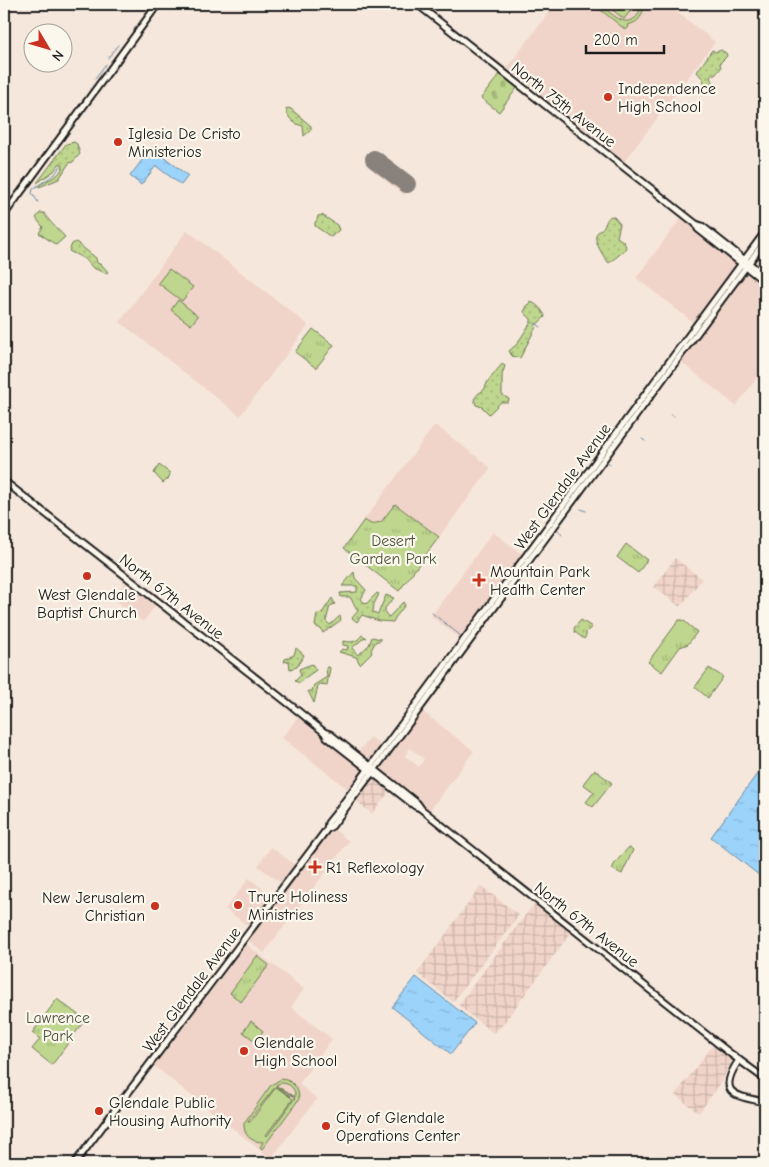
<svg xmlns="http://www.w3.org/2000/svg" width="769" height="1167" font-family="'Comic Neue',sans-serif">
<defs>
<pattern id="industrial-grid" width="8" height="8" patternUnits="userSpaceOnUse" patternTransform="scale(1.25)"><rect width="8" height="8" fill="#f0d4c9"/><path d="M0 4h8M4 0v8" fill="none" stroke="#cdb5ac"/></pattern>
<pattern id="grass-dots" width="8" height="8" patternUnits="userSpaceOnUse" patternTransform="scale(1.25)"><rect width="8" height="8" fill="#bed68d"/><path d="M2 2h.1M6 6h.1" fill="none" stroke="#a3b779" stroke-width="1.8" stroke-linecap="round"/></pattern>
<pattern id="cemetery-stones" width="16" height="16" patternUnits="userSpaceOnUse" patternTransform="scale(1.25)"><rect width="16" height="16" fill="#bed68d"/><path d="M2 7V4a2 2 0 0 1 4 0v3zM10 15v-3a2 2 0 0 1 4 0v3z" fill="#a3b779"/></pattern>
<pattern id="park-tufts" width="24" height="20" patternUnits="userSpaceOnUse" patternTransform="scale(1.25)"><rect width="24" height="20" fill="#bed68d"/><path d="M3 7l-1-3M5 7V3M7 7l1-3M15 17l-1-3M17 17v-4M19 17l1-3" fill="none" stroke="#a3b779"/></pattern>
<pattern id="water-ripples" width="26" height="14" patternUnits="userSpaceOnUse" patternTransform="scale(1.25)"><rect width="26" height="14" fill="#9cd3fb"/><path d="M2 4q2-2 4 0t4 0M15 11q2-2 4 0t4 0" fill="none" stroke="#86b5d7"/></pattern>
</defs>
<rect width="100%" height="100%" fill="#f6e7dc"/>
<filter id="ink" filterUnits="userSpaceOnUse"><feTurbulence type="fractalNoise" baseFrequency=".02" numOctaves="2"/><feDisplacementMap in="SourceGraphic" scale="10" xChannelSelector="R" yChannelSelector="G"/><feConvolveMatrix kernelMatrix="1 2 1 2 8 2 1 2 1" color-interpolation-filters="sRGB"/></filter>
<g filter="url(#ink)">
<g fill="#f0d4c9" fill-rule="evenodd">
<path d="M555,4H667L715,42L624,162L507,68Z"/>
<path d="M375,154L413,184L404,195L367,165Z"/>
<path d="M681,218L736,263L735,268L694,323L636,278Z"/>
<path d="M187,230L307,324L308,326L240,416L120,322Z"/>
<path d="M765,246V272L754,262Z"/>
<path d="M747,273L765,286V367L736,406L680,361L705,329L722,303Z"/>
<path d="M434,426H437L491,468L439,537L395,504L381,522L371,524L364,520Z"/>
<path d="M493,532L523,555L461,639L431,616Z"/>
<path d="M127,582L156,605L143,622L113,598L124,584Z"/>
<path d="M422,711L474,751L430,810L382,771L381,768ZM410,748L424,759L419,767L405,756Z"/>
<path d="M298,717L362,770V773L349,790L282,738Z"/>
<path d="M371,737L382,746L370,760L358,752Z"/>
<path d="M334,829L349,841L264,953L248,940L331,830Z"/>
<path d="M271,847L295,865L281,883L258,866Z"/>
<path d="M249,878L272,896L248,926L225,909Z"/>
<path d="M246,944L304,989L291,1007L332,1039L299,1084L318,1099L311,1106L271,1159L154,1066Z"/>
</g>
<g fill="url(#industrial-grid)">
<path d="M675,558L702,579L680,607L654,587Z"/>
<path d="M372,778L391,789L372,814L355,800Z"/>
<path d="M481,886L519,915L453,1002L417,973Z"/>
<path d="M537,905L569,930L570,934L500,1028L493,1033L460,1007L459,1004L532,906Z"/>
<path d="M713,1045L733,1061L726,1071L723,1080L699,1113L675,1095Z"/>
</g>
<g fill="url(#grass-dots)" stroke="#6d7954">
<path d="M712,50L716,52L721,50L726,53L727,56L720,63L721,68L715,75H711L710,78L714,83L706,88L703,79L697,72Z"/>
<path d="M288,108L291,109L311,126V130L304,136L303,126C294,124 288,119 286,109Z"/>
<path d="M74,142L77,144L80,154L73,162L69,163L59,179L39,187V185C48,179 61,177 63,165L60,163L54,171L37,183L66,144Z"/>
<path d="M322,215L337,225L339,230L331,237L315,226V222L317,220L318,216Z"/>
<path d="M611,216L614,217L620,224L617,237L624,242L626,247L624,251L609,263C604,258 594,242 596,235C598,230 602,230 604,226C607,222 606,219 611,216Z"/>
<path d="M76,242L96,258L97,263L102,265L108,272L106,273L93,268L85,259L69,251L72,244Z"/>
<path d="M530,302C535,302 545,312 545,317L535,326L536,327L520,358L512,356L509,351L517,344L531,322V319L524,312L528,304L530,305Z"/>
<path d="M502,364L505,366L502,375V395L509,399L508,402H501L489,414L482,407L476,405L474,399L479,393L484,390L488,381Z"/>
<path d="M354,572L355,578L366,590L361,599L366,604L377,593L379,594L374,604L373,612L378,614L386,595L394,598L385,608V613L389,617L403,602L405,605L395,618L393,622L379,621L362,615L357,622L352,618L358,611L350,597H341L340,593L357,592V586H342Z"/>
<path d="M332,598L335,604L330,606L326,621L330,625L340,616L341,620L323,633L321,629L315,626L317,614L322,613Z"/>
<path d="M581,620L592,627L586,632V636L584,639L575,632L574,628Z"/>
<path d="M362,635L367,638L365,637L352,648L358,655L369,645L372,637L381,639L380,641H376L371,650L372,652L360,664L356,657L339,652L342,649L347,650L348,646L343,645V641C352,643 357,642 362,635Z"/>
<path d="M296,648L304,655L297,667L290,669L289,661L284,662L285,659L294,655Z"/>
<path d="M312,664L316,670L302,680L300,683L295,681L301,675L299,669Z"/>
<path d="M328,666L330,668L327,685L320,684L318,686L314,703L308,691H312L314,685L327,677L326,668Z"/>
</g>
<path fill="url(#cemetery-stones)" stroke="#6d7954" d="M500,74L517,88L499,112L481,98Z"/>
<g fill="url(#park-tufts)" stroke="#6d7954">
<path d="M40,213H44C50,223 57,228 65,237L56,245L39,233L43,227L36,218Z"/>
<path d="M313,329L334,345L316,368L295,352Z"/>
<path d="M159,465L170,473L169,478L163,483L154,473Z"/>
<path d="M395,504L439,537L399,591L344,548L364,520L371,524L381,522Z"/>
<path d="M626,544L647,560L638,573L617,557Z"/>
<path d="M679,620H683L697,632L688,644L680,647L662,672L648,662Z"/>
<path d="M709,668L723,677L708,698L695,687Z"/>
<path d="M595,770L612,783L593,807L586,802L594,792L583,784L593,771Z"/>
<path d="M629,847L633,850L622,874L612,869L615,863Z"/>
<path d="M257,956L269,965L241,1002L230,993Z"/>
<path d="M57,999L85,1020L52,1065L32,1049L40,1039L32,1033Z"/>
</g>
<g fill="#bed68d" stroke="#6d7954" fill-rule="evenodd">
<path d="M593,4C607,4 620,30 635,18C640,14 640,9 639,4H643C644,15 639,23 627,25L629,27L626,30Z"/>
<path d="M605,4H636L624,19Z"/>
<path d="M169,269L193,287L182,301L158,283Z"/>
<path d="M178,300L198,316L191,325L171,310Z"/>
<path d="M251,1021L263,1031L255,1041L243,1032Z"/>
<path d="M281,1079C292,1080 299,1087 299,1099L262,1149L260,1147L263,1142C251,1142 243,1135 244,1123L271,1085ZM281,1083C290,1083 296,1089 295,1097L280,1087L295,1098L267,1136L266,1135L293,1099L276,1087L250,1122L248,1121L276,1086L291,1097L276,1085Z"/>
</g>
<g fill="url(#water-ripples)" stroke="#698aa2">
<path d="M152,147L188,176L181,185L156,166L141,185L130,176Z"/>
<path d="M765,763V880L711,837Z"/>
<path d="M416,977L475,1023L451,1054L392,1007Z"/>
</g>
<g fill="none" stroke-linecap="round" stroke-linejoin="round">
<g stroke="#698aa2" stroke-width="1">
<path d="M108,58L118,45"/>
<path d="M95,78L106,64"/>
<path d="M38,202L32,193L33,189L55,174L61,165"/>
<path d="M535,323L541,327"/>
<path d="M671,415L674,416"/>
<path d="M642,439L645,441"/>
<path d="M607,462L610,464"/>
<path d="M581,509L586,511"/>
<path d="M558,530L562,535"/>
<path d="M512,589L517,594"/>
<path d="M432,613L461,636"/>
</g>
<path stroke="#89827c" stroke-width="18" d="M374,159L407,184"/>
<defs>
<g id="major">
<path d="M417,4L696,224L702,226L765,276"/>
<path d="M4,215L158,4"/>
<path d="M696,224L698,229L765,282"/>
<path d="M4,481L293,707L324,732L327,737L415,806L420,808L731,1054L765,1079"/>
<path d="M324,732L330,734L417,803L420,807"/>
<path d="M327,829L328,823L336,813L765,232"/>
<path d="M739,1060C716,1094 735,1096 765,1102"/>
<path d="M75,1163L327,829L332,826L389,750L765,241"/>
</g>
</defs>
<use href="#major" stroke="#1c1c1c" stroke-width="9"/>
<use href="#major" stroke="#fbf7ec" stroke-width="5"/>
<path stroke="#1c1c1c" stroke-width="1" stroke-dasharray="8 4" stroke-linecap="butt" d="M757,1163L765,1162"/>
</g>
</g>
<g fill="#c8321e" stroke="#fbf7ec" stroke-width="2">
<circle cx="608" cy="97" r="5"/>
<circle cx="118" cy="142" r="5"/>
<circle cx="87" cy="576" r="5"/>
<path d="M476.5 572.5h5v5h5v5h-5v5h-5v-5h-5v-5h5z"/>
<path d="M312.5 859.5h5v5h5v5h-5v5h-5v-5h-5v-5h5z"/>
<circle cx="238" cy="905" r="5"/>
<circle cx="155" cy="906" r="5"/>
<circle cx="244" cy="1051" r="5"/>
<circle cx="99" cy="1111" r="5"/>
<circle cx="326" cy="1126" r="5"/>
</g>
<g text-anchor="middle" stroke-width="4.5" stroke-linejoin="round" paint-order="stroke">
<g font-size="16" fill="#1c1c1c" stroke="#fbf7ec" text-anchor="start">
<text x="618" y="94">Independence<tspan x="618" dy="18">High School</tspan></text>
<text x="128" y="139">Iglesia De Cristo<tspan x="128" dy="18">Ministerios</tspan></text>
<text x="490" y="577">Mountain Park<tspan x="490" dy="18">Health Center</tspan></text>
<text x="87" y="600" text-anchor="middle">West Glendale<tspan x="87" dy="18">Baptist Church</tspan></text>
<text x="326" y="873">R1 Reflexology</text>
<text x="248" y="902">Trure Holiness<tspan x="248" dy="18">Ministries</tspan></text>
<text x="145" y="903" text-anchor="end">New Jerusalem<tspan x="145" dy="18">Christian</tspan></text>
<text x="254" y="1048">Glendale<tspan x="254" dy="18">High School</tspan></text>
<text x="109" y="1108">Glendale Public<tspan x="109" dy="18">Housing Authority</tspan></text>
<text x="336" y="1123">City of Glendale<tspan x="336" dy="18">Operations Center</tspan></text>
</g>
<g font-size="16" fill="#1c1c1c" stroke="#fbf7ec">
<text transform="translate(564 104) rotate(38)" y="6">North 75th Avenue</text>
<text transform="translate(562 486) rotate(-54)" y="6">West Glendale Avenue</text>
<text transform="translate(172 596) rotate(38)" y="6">North 67th Avenue</text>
<text transform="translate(587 924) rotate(38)" y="6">North 67th Avenue</text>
<text transform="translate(191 989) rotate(-53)" y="6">West Glendale Avenue</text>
</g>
<g font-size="16" fill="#4d543e" stroke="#fbf7ec">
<text x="393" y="546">Desert<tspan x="393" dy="18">Garden Park</tspan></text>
<text x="58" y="1023">Lawrence<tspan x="58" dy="18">Park</tspan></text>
</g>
</g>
<rect width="769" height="1167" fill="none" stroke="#fbf7ec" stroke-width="20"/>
<rect x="10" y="10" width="749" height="1147" fill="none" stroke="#1c1c1c" stroke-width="2" filter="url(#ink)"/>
<g transform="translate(48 48) rotate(128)"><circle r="24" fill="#fbf7ec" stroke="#a29f99"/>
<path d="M0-4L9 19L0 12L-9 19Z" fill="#c8321e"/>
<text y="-8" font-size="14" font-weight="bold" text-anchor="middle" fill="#1c1c1c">N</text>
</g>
<path d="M586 45v8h78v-8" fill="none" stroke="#1c1c1c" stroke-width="2.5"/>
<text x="594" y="45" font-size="15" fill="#1c1c1c" stroke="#fbf7ec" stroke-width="4" paint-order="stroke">200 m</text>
</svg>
